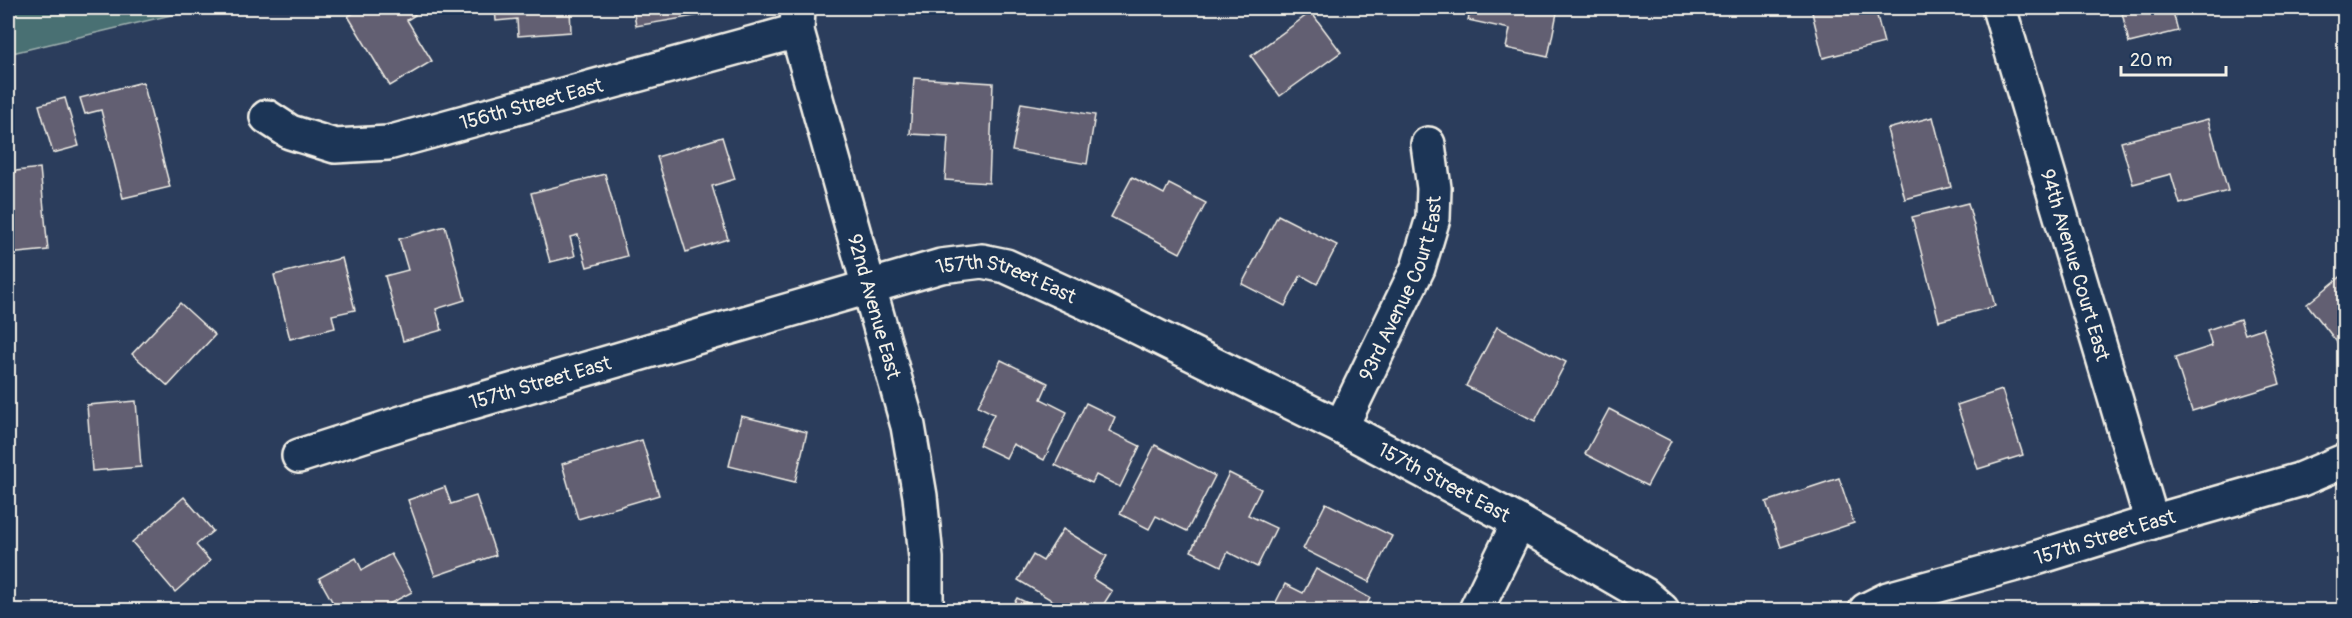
<svg xmlns="http://www.w3.org/2000/svg" width="2352" height="618" font-family="Pangolin,sans-serif">
<rect width="100%" height="100%" fill="#2b3d5c"/>
<filter id="ink" filterUnits="userSpaceOnUse"><feTurbulence type="fractalNoise" baseFrequency=".0167" numOctaves="2"/><feDisplacementMap in="SourceGraphic" scale="12" xChannelSelector="R" yChannelSelector="G"/><feConvolveMatrix kernelMatrix="1 2 1 2 8 2 1 2 1" color-interpolation-filters="sRGB"/></filter>
<g filter="url(#ink)">
<path fill="#486f73" stroke="#9eb0ae" stroke-width="1.5" d="M8,8H200L8,54Z"/>
<g fill="#625e72" stroke="#f4f1e8" stroke-width="1.5">
<path d="M363,8H410L415,15L407,20L432,61L390,86L348,16Z"/>
<path d="M495,8H570L571,32L518,36L517,19L496,21Z"/>
<path d="M633,8H699L701,15L636,26Z"/>
<path d="M1471,8H1558L1548,57L1506,48L1510,29L1468,20Z"/>
<path d="M1811,8H1875L1884,43L1823,58Z"/>
<path d="M2121,8H2172L2178,31L2129,43Z"/>
<path d="M1311,12L1341,52L1280,96L1251,56Z"/>
<path d="M914,78L993,83L989,183L945,180L948,136L910,134Z"/>
<path d="M143,82L170,187L123,198L101,110L85,114L80,98Z"/>
<path d="M65,98L79,146L53,153L39,105Z"/>
<path d="M1021,103L1095,115L1087,164L1012,151Z"/>
<path d="M1933,117L1951,187L1905,199L1887,129Z"/>
<path d="M2208,119L2228,191L2180,204L2171,174L2133,184L2121,142Z"/>
<path d="M722,137L735,179L712,186L728,239L686,252L657,157Z"/>
<path d="M40,168L48,250L8,254V172Z"/>
<path d="M605,174L627,256L587,267L578,235L570,237L575,256L550,262L531,193Z"/>
<path d="M1132,177L1164,194L1169,184L1206,203L1180,253L1111,217Z"/>
<path d="M1968,203L1995,306L1939,321L1912,217Z"/>
<path d="M1278,215L1337,245L1317,284L1301,275L1285,306L1242,284Z"/>
<path d="M445,226L465,300L436,309L442,330L403,341L385,276L408,270L399,239Z"/>
<path d="M342,258L355,310L332,315L335,328L290,339L274,275Z"/>
<path d="M2344,274V351L2307,304Z"/>
<path d="M180,303L215,335L168,386L132,354Z"/>
<path d="M2240,319L2245,334L2263,328L2280,384L2192,411L2175,358L2212,346L2207,330Z"/>
<path d="M1497,327L1566,362L1535,421L1466,386Z"/>
<path d="M1001,360L1048,383L1041,399L1067,412L1044,460L1013,444L1006,458L979,445L994,414L978,406Z"/>
<path d="M2002,390L2023,455L1978,469L1957,405Z"/>
<path d="M136,401L141,467L92,471L87,405Z"/>
<path d="M1086,403L1115,417L1109,431L1140,446L1120,487L1096,475L1092,483L1055,465Z"/>
<path d="M1609,409L1671,441L1647,486L1585,454Z"/>
<path d="M741,416L807,432L795,482L729,466Z"/>
<path d="M642,440L659,495L578,519L562,464Z"/>
<path d="M1155,445L1215,476L1187,531L1156,516L1149,529L1120,514Z"/>
<path d="M1229,473L1261,489L1248,515L1276,528L1257,567L1228,552L1221,566L1191,551Z"/>
<path d="M1839,478L1854,523L1781,547L1766,502Z"/>
<path d="M445,487L451,504L476,496L496,555L435,576L408,500Z"/>
<path d="M184,497L213,531L196,545L210,561L175,592L132,542Z"/>
<path d="M1326,503L1392,536L1369,582L1303,549Z"/>
<path d="M1063,529L1107,556L1093,579L1112,591L1100,610H1068L1018,580L1033,555L1043,561Z"/>
<path d="M391,554L412,592L378,610H337L319,578L356,558L362,570Z"/>
<path d="M1316,569L1370,598L1364,610H1272L1285,584L1303,593Z"/>
<path d="M1017,598L1042,610H1010Z"/>
<path d="M2258,604L2260,610H2235Z"/>
</g>
<g fill="none" stroke-linecap="round" stroke-linejoin="round">
<defs>
<g id="minor">
<path id="s1" d="M798,8L797,31L908,426L920,496L926,558V610"/>
<path id="s2" d="M1999,8L2152,522"/>
<path id="s3" d="M267,117L290,132L335,146L388,143L797,31"/>
<path id="s4" d="M1341,427L1418,268L1433,218L1434,188L1428,144"/>
<path id="s5" d="M299,456L414,419L941,266L982,261L1006,266L1105,311L1341,427L1519,522L1645,595L1662,610"/>
<path d="M1476,610L1519,522"/>
<path id="s6" d="M1866,610L1888,599L2023,562L2152,522L2299,480L2344,461"/>
</g>
</defs>
<use href="#minor" stroke="#f4f1e8" stroke-width="38"/>
<use href="#minor" stroke="#1d3557" stroke-width="33"/>
</g>
</g>
<g text-anchor="middle" stroke-width="4.5" stroke-linejoin="round" paint-order="stroke">
<g font-size="20" fill="#f4f1e8" stroke="#1d3557">
<text dy="7" stroke="none"><textPath href="#s3" startOffset="276">156th Street East</textPath></text>
<text dy="7" stroke="none"><textPath href="#s2" startOffset="268">94th Avenue Court East</textPath></text>
<text dy="7" stroke="none"><textPath href="#s5" startOffset="738">157th Street East</textPath></text>
<text dy="7" stroke="none"><textPath href="#s4" startOffset="152">93rd Avenue Court East</textPath></text>
<text dy="7" stroke="none"><textPath href="#s1" startOffset="309">92nd Avenue East</textPath></text>
<text dy="7" stroke="none"><textPath href="#s5" startOffset="252">157th Street East</textPath></text>
<text dy="7" stroke="none"><textPath href="#s5" startOffset="1224">157th Street East</textPath></text>
<text dy="7" stroke="none"><textPath href="#s6" startOffset="250">157th Street East</textPath></text>
</g>
</g>
<rect width="2352" height="618" fill="none" stroke="#1d3557" stroke-width="30"/>
<rect x="15" y="15" width="2322" height="588" fill="none" stroke="#f4f1e8" stroke-width="2" filter="url(#ink)"/>
<path d="M2121 66v9h105v-9" fill="none" stroke="#f4f1e8" stroke-width="3"/>
<text x="2130" y="66" font-size="18" fill="#f4f1e8" stroke="#1d3557" stroke-width="4.5" paint-order="stroke">20 m</text>
</svg>
